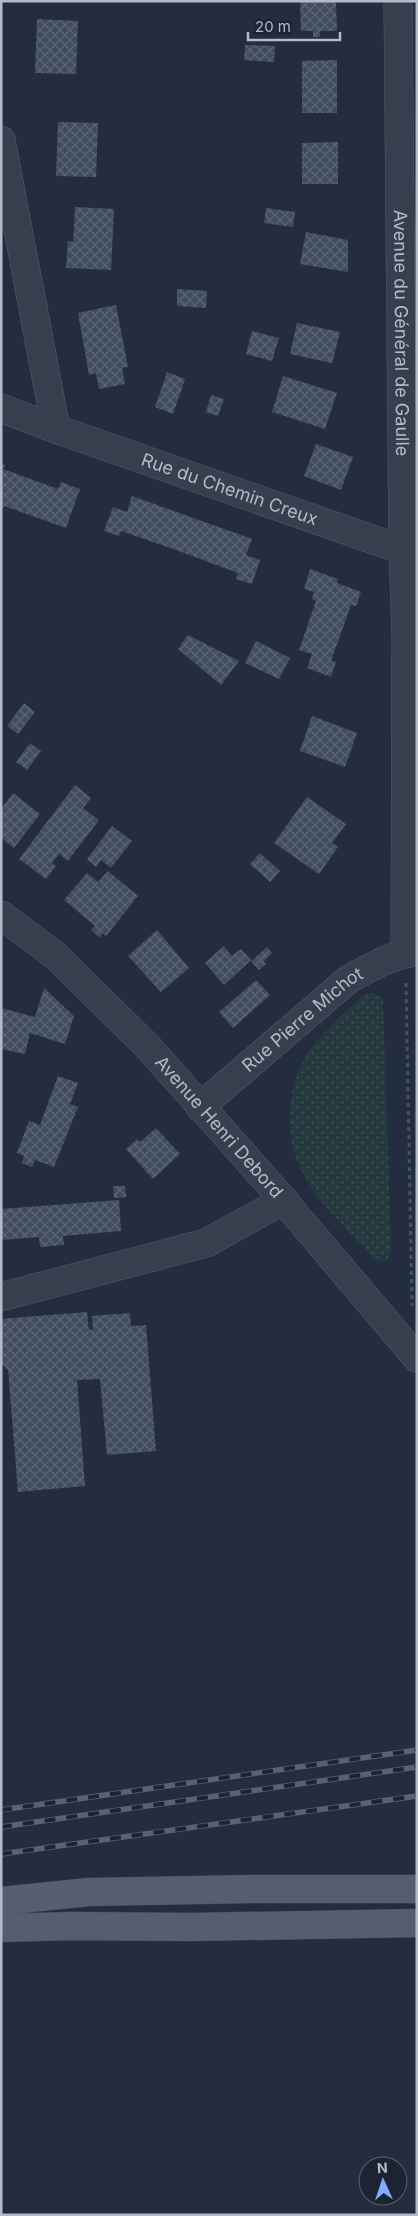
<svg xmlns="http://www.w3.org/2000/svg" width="418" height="2216" font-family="Inter,sans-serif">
<defs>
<pattern id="grass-dots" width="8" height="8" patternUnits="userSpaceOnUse" patternTransform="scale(1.25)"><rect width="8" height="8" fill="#253a3f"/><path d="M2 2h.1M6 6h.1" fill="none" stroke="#425459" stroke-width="1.8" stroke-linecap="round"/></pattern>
<pattern id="building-cross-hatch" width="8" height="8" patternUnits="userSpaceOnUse" patternTransform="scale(1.25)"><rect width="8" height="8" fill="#414c61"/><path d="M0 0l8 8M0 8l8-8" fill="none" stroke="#5a6476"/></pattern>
</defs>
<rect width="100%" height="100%" fill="#232d3f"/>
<path fill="url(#grass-dots)" d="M365,993H374L383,999L391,1249L388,1259L382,1262H378C336,1217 284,1177 290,1109C292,1086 298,1066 311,1048C326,1028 348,1011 365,993Z"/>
<g fill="url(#building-cross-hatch)">
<path d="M300,1H336L337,31H320V37H313V31H301Z"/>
<path d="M37,19L78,21L76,74L35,73Z"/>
<path d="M245,45L275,46L274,62L244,60Z"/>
<path d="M337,60V113H302V61Z"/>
<path d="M58,122L98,123L96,177L56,176Z"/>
<path d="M338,142V184H302V143Z"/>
<path d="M75,207L114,209L111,270L66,268L68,241L73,242Z"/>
<path d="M266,208L295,212L293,227L264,223Z"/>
<path d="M306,232L348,240V272L300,264Z"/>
<path d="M177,289L207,291L206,308L177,306Z"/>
<path d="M116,305L128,367L122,368L125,384L99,389L96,373L89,375L78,313Z"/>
<path d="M297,323L340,332L332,363L290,354Z"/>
<path d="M252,331L279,338L272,361L246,354Z"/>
<path d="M167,372L185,379L173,414L155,407Z"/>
<path d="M283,376L337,393L325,429L272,412Z"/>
<path d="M211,395L224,399L218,416L206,412Z"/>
<path d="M316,444L353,457L341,490L304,476Z"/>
<path d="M1,464L5,465L3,469L58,489L61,482L80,489L66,528L4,506L1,512Z"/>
<path d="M132,496L252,539L246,555L260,560L252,584L236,579L238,573L179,551L121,531L119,536L104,531L113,507L127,512Z"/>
<path d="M310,569L338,579L337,583L361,592L356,606L351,605L331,661L336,662L331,677L307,668L312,654L299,650L316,601L312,599L314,592L304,589Z"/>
<path d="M188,635L239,661L221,685L178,649Z"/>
<path d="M256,641L290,658L279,679L245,663Z"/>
<path d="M24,703L35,712L18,734L7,726Z"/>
<path d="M312,716L357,733L345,767L300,751Z"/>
<path d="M30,743L41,751L27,770L16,762Z"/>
<path d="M75,785L91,798L83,808L99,820L68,861L59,854L52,863L56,866L46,879L19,859Z"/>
<path d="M13,793L40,814L14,848L1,838V809Z"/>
<path d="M307,797L346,824L332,843L338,847L319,874L274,843Z"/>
<path d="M112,826L132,841L111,868L101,860L96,867L87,859Z"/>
<path d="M260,853L280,871L270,882L250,864Z"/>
<path d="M108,871L138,896L106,936L103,933L100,938L91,930L95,926L64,900L87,873L98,882Z"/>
<path d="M157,930L189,968L161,992L128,956Z"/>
<path d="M224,946L232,956L241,949L251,960L224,985L205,963Z"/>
<path d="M267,947L272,953L264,961L266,964L259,970L251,961Z"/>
<path d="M256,980L270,995L233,1028L219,1012Z"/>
<path d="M44,988L74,1016L65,1044L30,1033L25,1054L1,1049V1008L35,1017Z"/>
<path d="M58,1076L78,1083L70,1104L78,1107L54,1167L35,1160L32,1167L22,1163L24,1156L17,1153L29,1121L40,1125Z"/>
<path d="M156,1128L180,1154L153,1179L126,1149L137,1139L140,1142Z"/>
<path d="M113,1186H125L126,1197L114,1198Z"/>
<path d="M119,1200L121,1231L63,1236L64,1245L40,1247L39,1237L1,1240V1209Z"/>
<path d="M87,1312L89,1330L93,1329L92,1316L130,1313L131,1326L146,1325L156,1451L107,1455L100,1379L77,1380L85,1486L18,1492L8,1369H6L5,1366H1V1319Z"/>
</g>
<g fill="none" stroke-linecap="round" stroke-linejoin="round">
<defs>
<g id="minor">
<path id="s1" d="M398,1L403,550L406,637L405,953"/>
<path id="s2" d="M1,140L56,429L403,550"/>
<path d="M1,408L56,429"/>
<path id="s3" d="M1,915L56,956L149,1048L272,1187L417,1358"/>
<path id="s4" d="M200,1107L349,979C370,968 392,954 417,952"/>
<path d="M1,1297L206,1243L284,1200"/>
</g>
<g id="major">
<path d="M1,1901L89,1892L252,1889H417"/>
<path d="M1,1928L72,1926L192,1927L417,1923"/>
</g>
</defs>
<use href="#minor" stroke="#555d6c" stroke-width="29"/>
<use href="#major" stroke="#404857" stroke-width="29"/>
<path stroke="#405659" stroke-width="3" stroke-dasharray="4 4" stroke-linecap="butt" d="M406,983L412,1306"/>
<use href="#minor" stroke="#373f4e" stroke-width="28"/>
<use href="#major" stroke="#555e6e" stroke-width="28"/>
<defs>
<g id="rail">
<path d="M1,1810L417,1750"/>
<path d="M1,1827L417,1767"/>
<path d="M1,1854L417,1796"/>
</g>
</defs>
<use href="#rail" stroke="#586276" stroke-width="5.5"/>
<use href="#rail" stroke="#1c2433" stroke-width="4" stroke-dasharray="11" stroke-linecap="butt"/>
</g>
<g text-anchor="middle" stroke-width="5" stroke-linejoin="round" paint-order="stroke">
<g font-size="18" fill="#b3baca" stroke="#1c2433">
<text dy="6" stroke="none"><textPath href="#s1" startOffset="332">Avenue du Général de Gaulle</textPath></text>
<text dy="6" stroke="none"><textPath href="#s2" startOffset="478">Rue du Chemin Creux</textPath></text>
<text dy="6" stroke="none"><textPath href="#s4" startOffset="135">Rue Pierre Michot</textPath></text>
<text dy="6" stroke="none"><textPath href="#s3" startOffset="305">Avenue Henri Debord</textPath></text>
</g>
</g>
<rect width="418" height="2216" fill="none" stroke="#b3baca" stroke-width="5"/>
<g transform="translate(383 2181) rotate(357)"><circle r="24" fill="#1c2433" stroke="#58606f"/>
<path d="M0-4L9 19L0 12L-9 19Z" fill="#84aafd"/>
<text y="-8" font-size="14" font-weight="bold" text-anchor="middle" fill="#b3baca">N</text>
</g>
<path d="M248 32v8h92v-8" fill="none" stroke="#b3baca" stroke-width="2.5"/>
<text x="255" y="32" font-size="15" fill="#b3baca" stroke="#1c2433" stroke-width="4" paint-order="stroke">20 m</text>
</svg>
